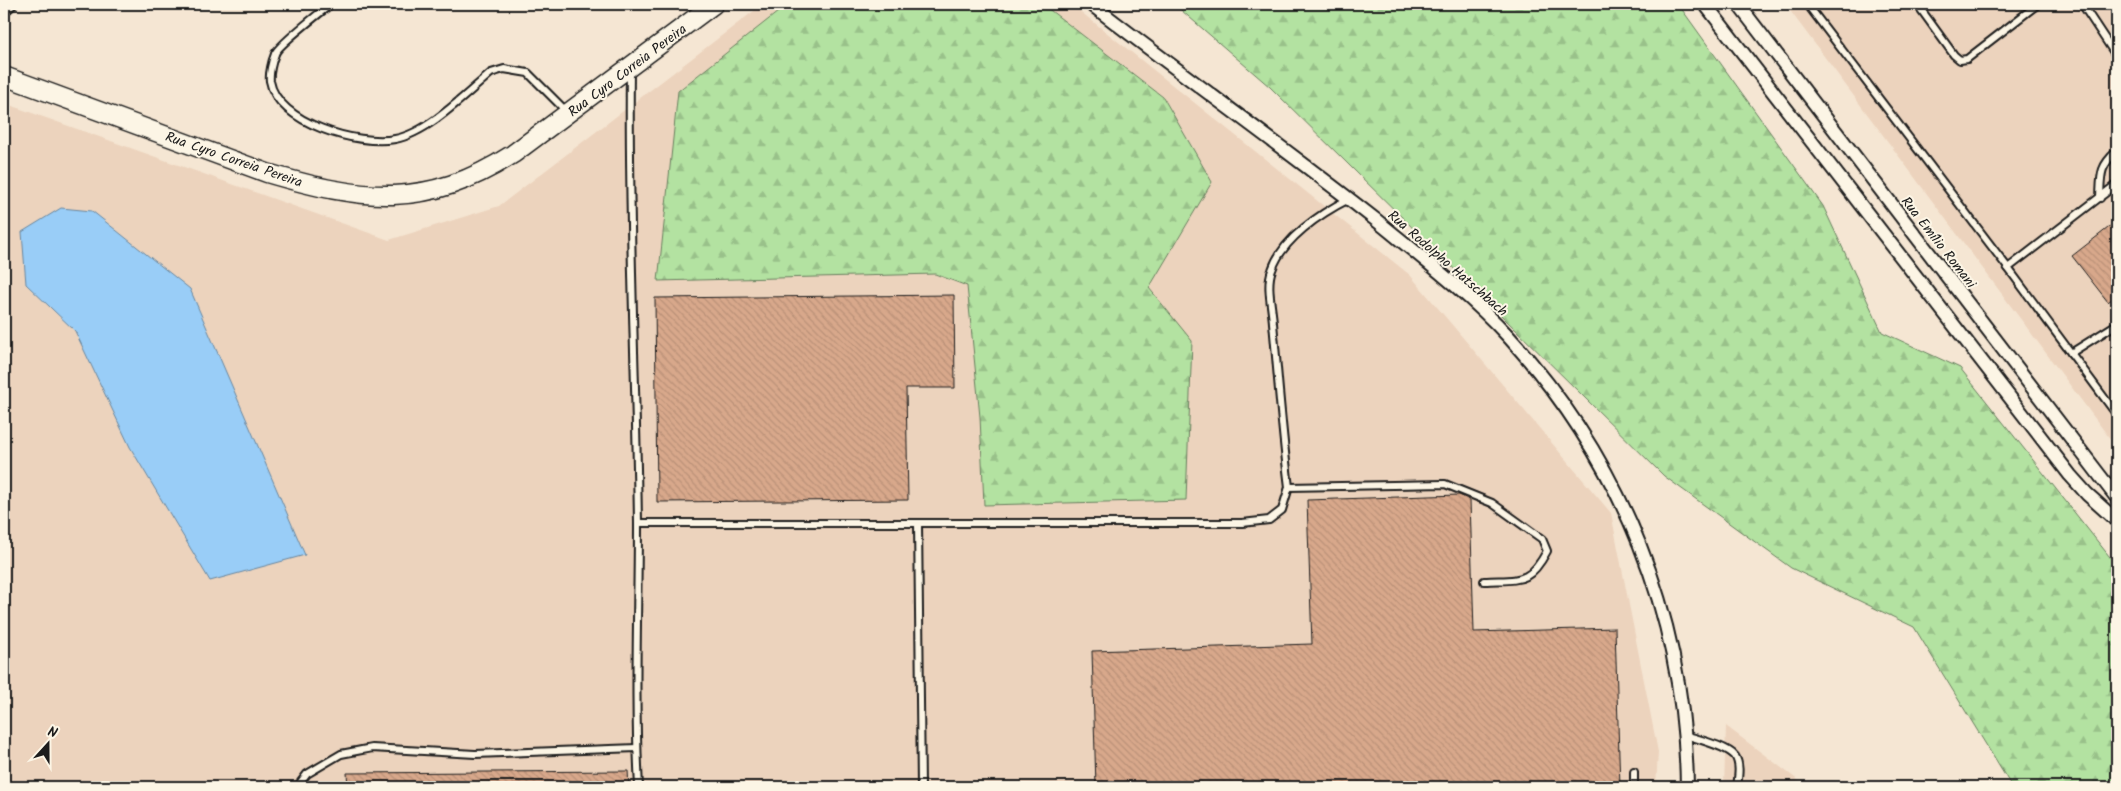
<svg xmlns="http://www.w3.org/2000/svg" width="2121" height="791" font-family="Kalam,sans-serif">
<defs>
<pattern id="forest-firs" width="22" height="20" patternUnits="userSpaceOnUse" patternTransform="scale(1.25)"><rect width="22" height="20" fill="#b3e2a1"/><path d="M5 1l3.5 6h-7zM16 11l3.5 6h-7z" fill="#99c18a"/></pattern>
<pattern id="building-back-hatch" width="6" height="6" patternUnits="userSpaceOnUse" patternTransform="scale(1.25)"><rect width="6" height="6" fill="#d8a88b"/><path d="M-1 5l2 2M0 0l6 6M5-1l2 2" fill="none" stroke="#b99077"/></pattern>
</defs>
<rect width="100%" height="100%" fill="#f5e6d3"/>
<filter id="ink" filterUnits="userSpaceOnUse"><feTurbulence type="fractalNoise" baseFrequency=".02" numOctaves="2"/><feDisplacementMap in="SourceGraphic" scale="10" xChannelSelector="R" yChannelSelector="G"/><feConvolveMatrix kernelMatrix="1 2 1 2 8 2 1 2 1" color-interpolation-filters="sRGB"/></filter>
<g filter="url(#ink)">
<g fill="#ecd3bd">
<path d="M763,4H1071L1410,275L1611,513L1658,752L1656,787H4V103L389,240L499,206Z"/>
<path d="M1785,4H2117V448Z"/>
<path d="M1726,726L1807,787H1724Z"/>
</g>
<g fill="url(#forest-firs)" stroke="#687f5e">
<path d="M788,4H1042L1163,97L1212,182L1149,288L1192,341L1186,500L984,505L980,417L967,286L935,274L658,281L678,91Z"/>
<path d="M1174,4H1678L1823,206L1882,332L1960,368L2117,566V787H2012L1914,627L1791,568L1664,476L1270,87Z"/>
</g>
<path fill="#99cdf7" stroke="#67869f" d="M61,208L92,211L190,289L305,555L210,581L130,447L75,331L26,284L22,232Z"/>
<g fill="url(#building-back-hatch)" stroke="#1c1c1c">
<path d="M2117,221V295L2108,302L2072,256Z"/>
<path d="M954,295L955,388H906L908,500L657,502L655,298Z"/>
<path d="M1459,495L1470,500L1474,632L1615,628L1620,787H1096L1092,651L1312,644L1307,500Z"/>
<path d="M628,771L629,787H348L347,773Z"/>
</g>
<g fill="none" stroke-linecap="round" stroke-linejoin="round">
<defs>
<g id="lane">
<path d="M331,4C321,12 277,46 275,54C272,61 269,74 270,81C277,123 358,146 395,139C428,133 465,95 491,73L504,69L528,73L566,111"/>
<path d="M1807,4L2008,268"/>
<path d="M1917,4L1954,55L1960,60L1967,59L2038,4"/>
<path d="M2082,4L2117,57"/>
<path d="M4,13L14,4"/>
<path d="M630,71C628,221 636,372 638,523C638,611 634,699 639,787"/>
<path d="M2117,184L2008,268L2117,415"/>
<path d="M2100,198C2101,175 2099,167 2117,151"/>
<path d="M2071,353L2117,324"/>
<path d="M1289,487L1445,484L1492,503L1542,539L1547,551C1529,585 1519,579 1484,581"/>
<path d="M638,523H1242L1269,520L1282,510L1289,487C1282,432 1278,377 1273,323C1272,307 1266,285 1272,270C1282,239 1321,213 1349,199"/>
<path d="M918,523L921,787"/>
<path d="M1685,735C1697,739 1727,746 1735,756C1741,765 1738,778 1737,787"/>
<path d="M297,787L307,774L341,754L372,748L475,754L637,748"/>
<path d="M1634,787V772"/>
</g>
<g id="street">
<path d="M1091,4C1185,77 1282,146 1376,220C1421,257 1468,293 1508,336C1622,461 1685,617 1687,787"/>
<path d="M1705,4L2070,475L2087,494L2117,521"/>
<path d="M1738,4L2117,498"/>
</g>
<path id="secondary" d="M4,76L267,173C363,201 426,210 513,154L714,4"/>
</defs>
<use href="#lane" stroke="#1c1c1c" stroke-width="10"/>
<use href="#street" stroke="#1c1c1c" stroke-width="16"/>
<use href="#secondary" stroke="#1c1c1c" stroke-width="21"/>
<use href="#lane" stroke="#fcf5e5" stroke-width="6"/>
<use href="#street" stroke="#fcf5e5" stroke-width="12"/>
<use href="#secondary" stroke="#fcf5e5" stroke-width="18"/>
</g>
</g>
<g text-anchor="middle" stroke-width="4" stroke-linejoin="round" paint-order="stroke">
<g font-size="14" fill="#1c1c1c" stroke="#fcf5e5">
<text transform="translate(627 70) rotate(-37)" y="5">Rua Cyro Correia Pereira</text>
<text transform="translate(234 159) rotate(19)" y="5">Rua Cyro Correia Pereira</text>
<text transform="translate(1939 242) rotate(52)" y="5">Rua Emílio Romani</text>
<text transform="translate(1448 263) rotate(41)" y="5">Rua Rodolpho Hatschbach</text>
</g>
</g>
<rect width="2121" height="791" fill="none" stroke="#fcf5e5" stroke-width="20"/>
<rect x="10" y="10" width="2101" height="771" fill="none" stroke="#1c1c1c" stroke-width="2" filter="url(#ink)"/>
<g transform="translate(48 744) rotate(21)" stroke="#fcf5e5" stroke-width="4" paint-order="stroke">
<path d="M0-4L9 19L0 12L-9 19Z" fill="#1c1c1c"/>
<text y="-8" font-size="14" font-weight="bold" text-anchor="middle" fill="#1c1c1c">N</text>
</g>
</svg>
